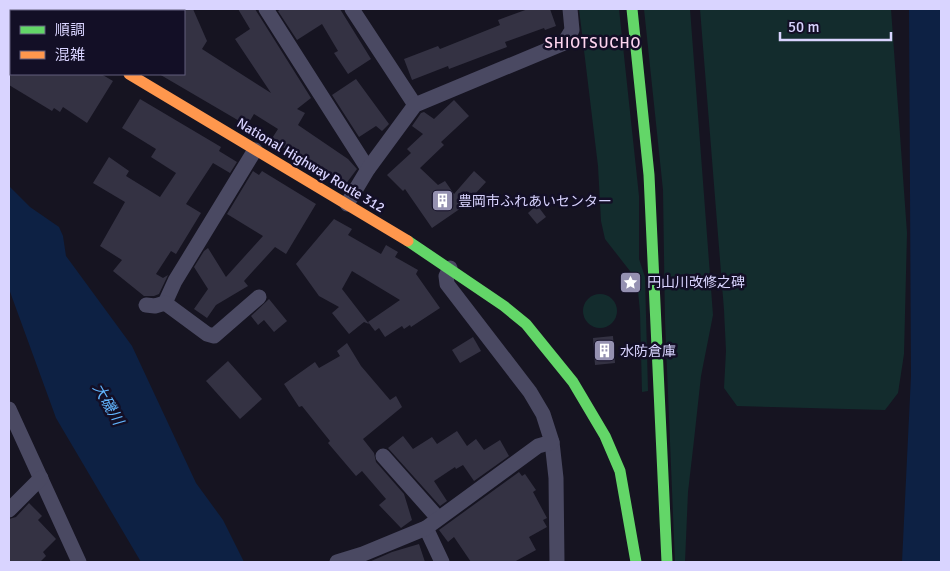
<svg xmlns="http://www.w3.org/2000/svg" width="950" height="571" font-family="Signika,'Noto Sans JP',sans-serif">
<rect width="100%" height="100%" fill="#161421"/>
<g fill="#132c2d">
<path d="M579,9H619L639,196V259L645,277L648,391L642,392L640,312L637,280L605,239L601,221L598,166Z"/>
<path d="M644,9H690L713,315L701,376L694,440L688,492L685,562H675L665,321L663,190Z"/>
<path d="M700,9H891L907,233L904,354L898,393L885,410L737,406L724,388L726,351L724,310Z"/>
<circle cx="600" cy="311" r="17"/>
</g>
<g fill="#0d2144">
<path d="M909,9H941V562H902L911,376Z"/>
<path d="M9,186L30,207L59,227L63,236L66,256L132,346L196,483L223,520L244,562H141L56,418L9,289Z"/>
</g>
<g fill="#343243">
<path d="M184,9H193L207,41L202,49L271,93L235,39L250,29L238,9H255L311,98L297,109L305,113L298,125L348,159L357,169L345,185L271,140L278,129L254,114L248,124L242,120L241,122L159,74H184Z"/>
<path d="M281,9H340L371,59L348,74L334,53L338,51L322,24L297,40L278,11Z"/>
<path d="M528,9H550L556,26L545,30L544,28L505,42L507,47L449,69L448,66L412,80L404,59L438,46L440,49L500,25L498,20Z"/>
<path d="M9,74H101L113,81L87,123L63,107L60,112L54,108L52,111L9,85Z"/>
<path d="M356,79L389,124L382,131L376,126L359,137L332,95Z"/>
<path d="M140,99L221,147L219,151L237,162L230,173L213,163L186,204L201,213L176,254L171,251L156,274L163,278L168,275L159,294L154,296H144L113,271L122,260L100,246L125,202L93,183L109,157L129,171L126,176L160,197L176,173L151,157L156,149L122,128Z"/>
<path d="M454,100L469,116L441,142L444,145L420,168L438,185L445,181L454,194L474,171L486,182L464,206L432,228L405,189L403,191L387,175L411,153L407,149L423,134L412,126L421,113L424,112L434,119Z"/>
<path d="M253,171L259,175L262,171L316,204L286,254L275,247L244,281L248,286L216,305L207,318L194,309L208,289L194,267L204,251L208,248L226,277L263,236L227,214Z"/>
<path d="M537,205L546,217L537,224L528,213Z"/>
<path d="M334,219L352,229L348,235L381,254L386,245L398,252L395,257L418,270L416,274L440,308L411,327L410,325L404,329L402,326L385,337L379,328L375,331L368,322L400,300L352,271L342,289L369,324L364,322L349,334L332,313L339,307L319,296L296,264Z"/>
<path d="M269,299L287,321L274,332L264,320L258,325L251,316Z"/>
<path d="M613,336L615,363L595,365L593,338Z"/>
<path d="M473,337L481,351L460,363L452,350Z"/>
<path d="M347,343L361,366L390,400L396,396L402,407L363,439L374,453L376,462L404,494L412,520L401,528L379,505L386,499L362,471L356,476L328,443L330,441L302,406L299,407L284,384L315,362L319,368L340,356L337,351Z"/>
<path d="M228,361L262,399L240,419L206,381Z"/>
<path d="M457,431L467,446L476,439L484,450L500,440L509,456L474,481L463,465L456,469L455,467L434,481L447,501L440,506L388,448L403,436L413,449L432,437L437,444Z"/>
<path d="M519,472L522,476L525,474L536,490L533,492L547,518L543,520L547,527L529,537L536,550L514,562H471L454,537L448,542L439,530Z"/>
<path d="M29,503L42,516L38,520L56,539L43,552L46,556L40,562H9V519L16,517Z"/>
<path d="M419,544L425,562H369L392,552Z"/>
</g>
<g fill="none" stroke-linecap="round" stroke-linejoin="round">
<g stroke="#4a4962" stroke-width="15">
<path d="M266,9L368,169"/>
<path d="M352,9L415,105"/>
<path d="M44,11L50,9"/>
<path d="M347,204L368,169L415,105L564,43L572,30L570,9"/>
<path d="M165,303L175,281L255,150"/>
<path d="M146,305L155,306L165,303L207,334L214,336L259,297"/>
<path d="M9,409L79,562"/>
<path d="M552,442L556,478L557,562"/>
<path d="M383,456L438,518"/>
<path d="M9,510L41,478"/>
<path d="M426,528L442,562"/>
<path d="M337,562L363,554L426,528L538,446L552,442L543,414L530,392L447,284L446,276L450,268"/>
</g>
<g stroke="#63d668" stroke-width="11">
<path d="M20,9L25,11"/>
<path d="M632,9L649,175L667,562"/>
<path d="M408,241L504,306L526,324L573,382L605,436L620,471L636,562"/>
</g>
<path stroke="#ff974d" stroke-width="11" d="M129,74L408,241"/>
</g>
<defs>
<symbol id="building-square" viewBox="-11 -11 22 22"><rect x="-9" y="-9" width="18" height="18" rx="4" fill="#9591b1" stroke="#130f26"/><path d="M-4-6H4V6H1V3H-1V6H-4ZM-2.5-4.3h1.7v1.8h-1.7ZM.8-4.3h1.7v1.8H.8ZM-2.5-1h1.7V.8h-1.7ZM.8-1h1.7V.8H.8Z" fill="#fff"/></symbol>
<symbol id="sight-square" viewBox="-11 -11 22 22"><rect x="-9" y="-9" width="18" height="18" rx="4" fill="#9591b1" stroke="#130f26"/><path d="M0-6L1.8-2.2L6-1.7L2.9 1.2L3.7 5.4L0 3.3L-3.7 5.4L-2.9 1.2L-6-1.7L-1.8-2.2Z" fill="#fff"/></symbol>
</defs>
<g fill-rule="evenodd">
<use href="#building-square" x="430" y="188" width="25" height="25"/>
<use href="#sight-square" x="618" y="270" width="25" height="25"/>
<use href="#building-square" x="592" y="338" width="25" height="25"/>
</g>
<g text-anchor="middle" stroke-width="5" stroke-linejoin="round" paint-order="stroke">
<g font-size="14" fill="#d9d4ff" stroke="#130f26">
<text transform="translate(311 165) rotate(31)" y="5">National Highway Route 312</text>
</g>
<g font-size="14" fill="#d9d4ff" stroke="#130f26" text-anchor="start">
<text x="458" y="206">豊岡市ふれあいセンター</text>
<text x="647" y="287">円山川改修之碑</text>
<text x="620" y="356">水防倉庫</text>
</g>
<g font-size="15" letter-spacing="1" fill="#ffd6f0" stroke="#130f26">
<text x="593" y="48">SHIOTSUCHO</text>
</g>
<g font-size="15" font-style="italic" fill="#62b6ff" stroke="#130f26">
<text transform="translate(108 404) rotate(60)" y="5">大磯川</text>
</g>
</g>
<rect width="950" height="571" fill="none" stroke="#d9d4ff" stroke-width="20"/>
<rect x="10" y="10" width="175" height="65" fill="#130f26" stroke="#625e7d"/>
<rect x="20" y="26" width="25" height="8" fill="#63d668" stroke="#625e7d"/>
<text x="55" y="35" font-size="15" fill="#d9d4ff">順調</text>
<rect x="20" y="51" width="25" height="8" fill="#ff974d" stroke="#625e7d"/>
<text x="55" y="60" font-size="15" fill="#d9d4ff">混雑</text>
<path d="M780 32v8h111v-8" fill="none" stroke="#d9d4ff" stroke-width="2.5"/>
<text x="788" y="32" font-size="15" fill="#d9d4ff" stroke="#130f26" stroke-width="4" paint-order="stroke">50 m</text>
</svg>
